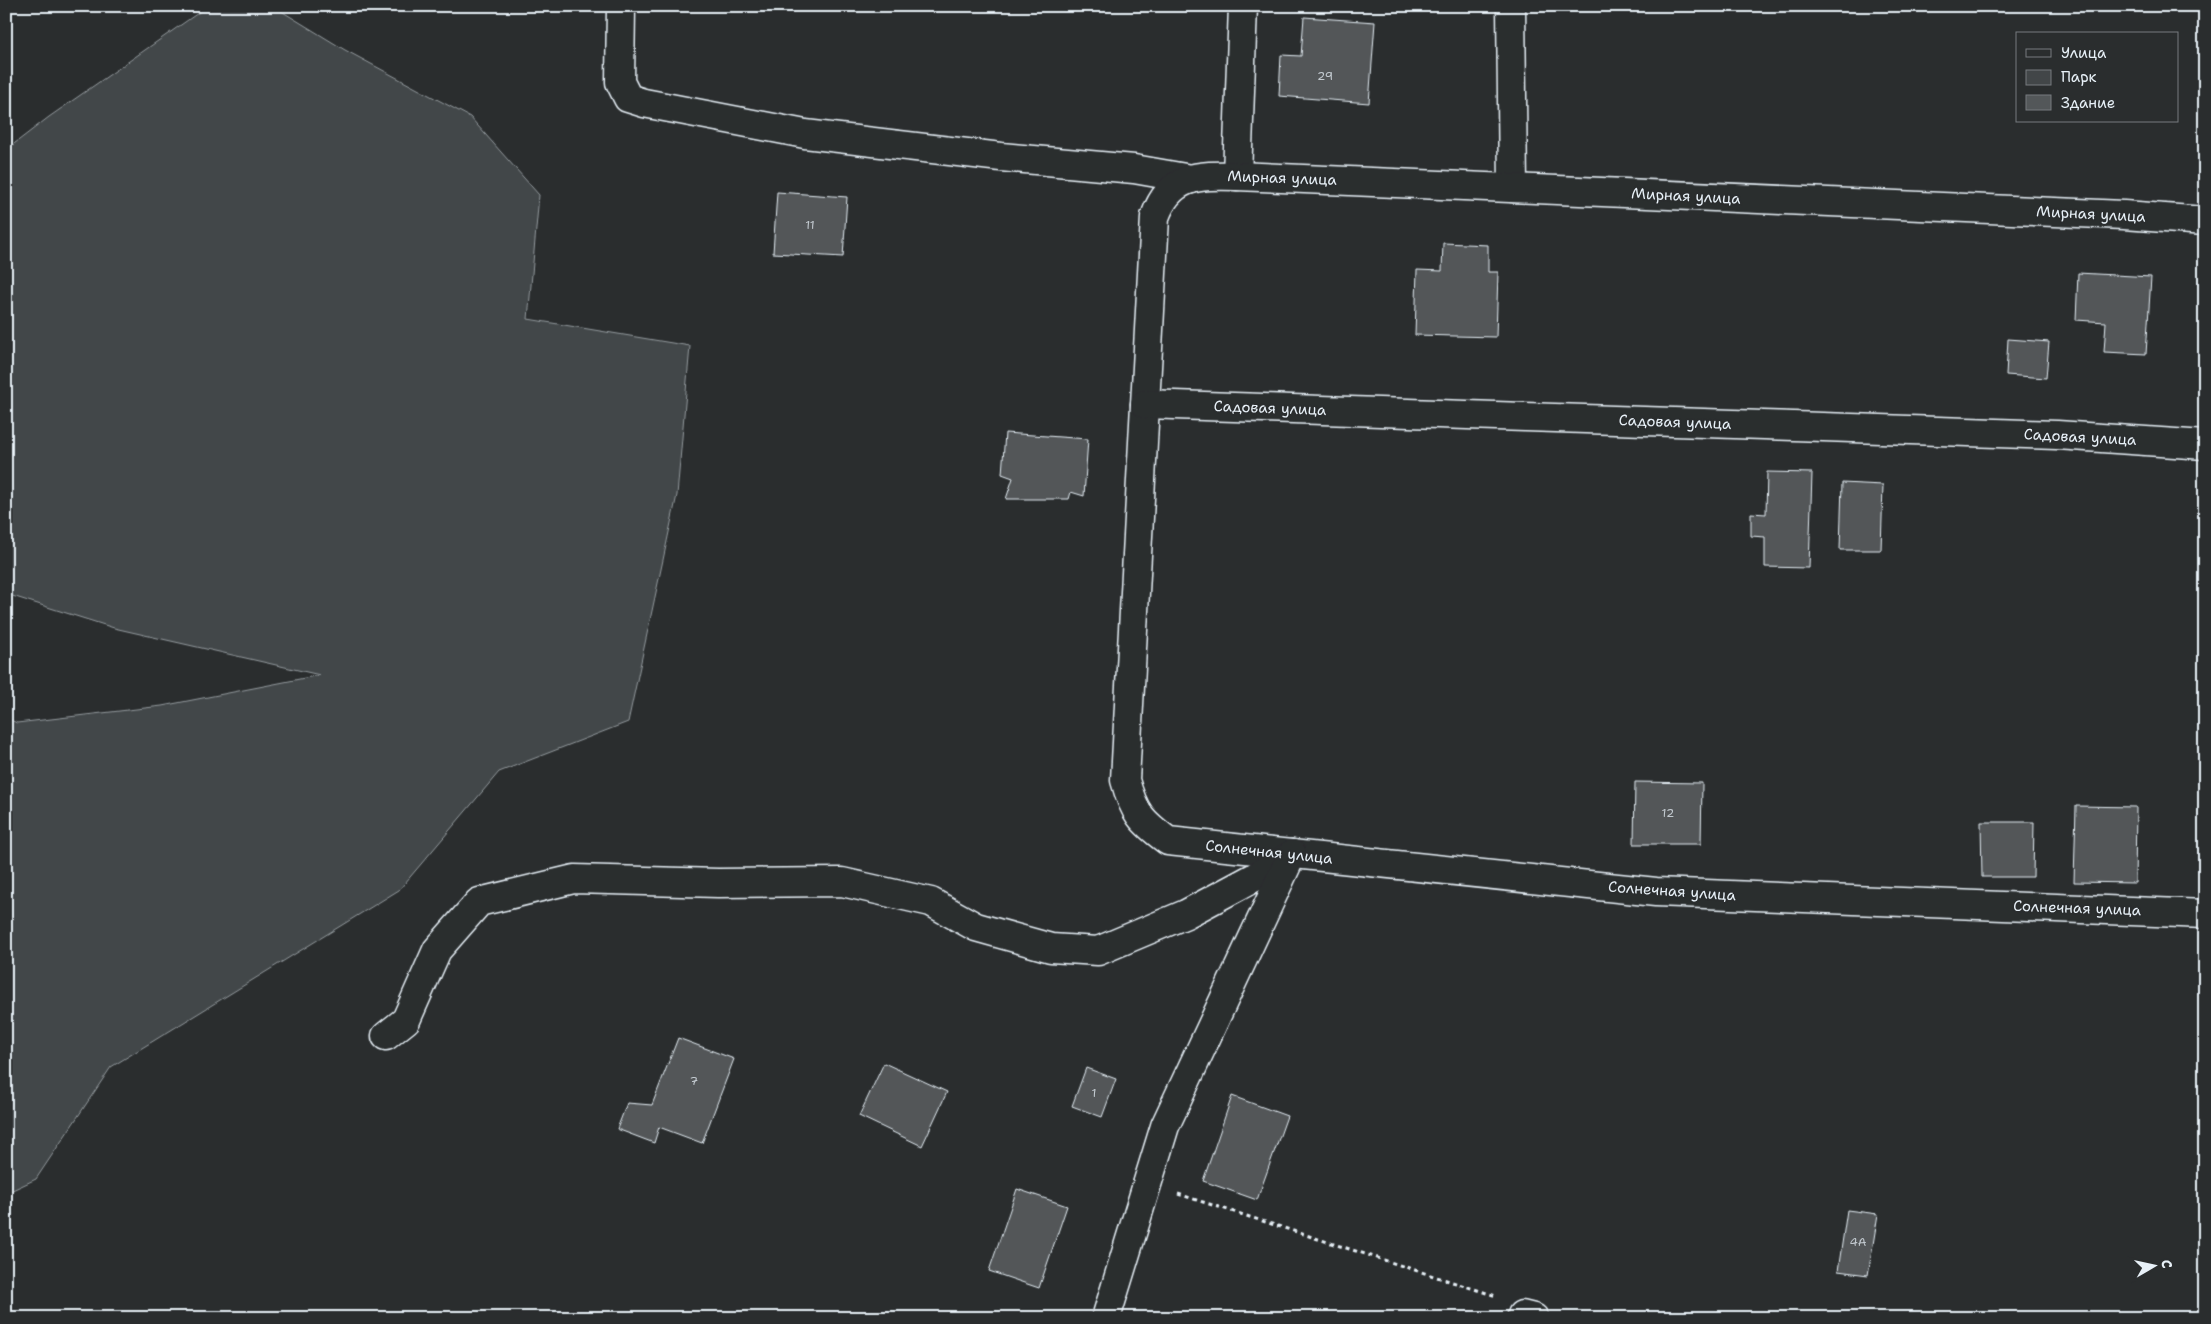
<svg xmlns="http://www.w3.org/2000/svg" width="2211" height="1324" font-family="'Shantell Sans',sans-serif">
<rect width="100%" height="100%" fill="#2a2d2e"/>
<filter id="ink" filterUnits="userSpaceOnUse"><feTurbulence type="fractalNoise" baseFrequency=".02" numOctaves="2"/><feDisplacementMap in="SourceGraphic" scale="10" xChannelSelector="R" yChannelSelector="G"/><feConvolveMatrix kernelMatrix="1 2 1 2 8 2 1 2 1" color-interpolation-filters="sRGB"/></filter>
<g filter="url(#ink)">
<path fill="#424648" stroke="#959ca0" d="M208,6H273L345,50L470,117L539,195L528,319L690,346L677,495L628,722L499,772L399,890L111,1067L36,1179L6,1193V718L17,723L162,706L320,675L114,628L6,594V150L49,117Z"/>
<g fill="#535759" stroke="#e8f1f8">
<path d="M1304,17L1375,22L1369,103L1279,96L1281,55L1301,56Z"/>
<path d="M777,192L847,197L843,257L773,253Z"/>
<path d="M1443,243L1488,245V272H1498L1496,337L1415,335L1417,270L1442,271Z"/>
<path d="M2078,273L2151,277L2146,354L2104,352L2106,322L2076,320Z"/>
<path d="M2008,339L2049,342L2046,378L2006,375Z"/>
<path d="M1005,433L1088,439L1084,496L1071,492L1069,499H1006L1013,478L1002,474Z"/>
<path d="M1767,472L1812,473L1809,568L1765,567V537L1751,536V513L1766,514Z"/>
<path d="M1842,483L1883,485L1881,550H1840Z"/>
<path d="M1635,782L1702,783L1701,844H1634Z"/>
<path d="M2076,806L2136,807L2135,883L2074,882Z"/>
<path d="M1981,822H2034L2033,877H1982Z"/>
<path d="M678,1038L734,1059L702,1143L659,1127L654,1143L617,1129L627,1103L652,1105Z"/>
<path d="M884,1063L947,1092L922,1146L859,1116Z"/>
<path d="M1086,1068L1116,1079L1102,1117L1072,1106Z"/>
<path d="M1232,1096L1287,1116L1257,1200L1203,1181Z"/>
<path d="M1017,1189L1067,1206L1039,1288L989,1271Z"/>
<path d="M1847,1210L1878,1214L1868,1275L1838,1271Z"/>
</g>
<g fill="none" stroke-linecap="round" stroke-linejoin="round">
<defs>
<g id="minor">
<path d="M621,6L620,82L628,98L644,103L805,134L1001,157L1134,169L1191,179"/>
<path d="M1511,6L1513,188"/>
<path d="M1237,176L1243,6"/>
<path d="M2205,221L2124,215L1237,176C1197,175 1170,175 1155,217L1125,780C1134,813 1141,821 1168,841L1656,892L2205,914"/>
<path d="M1145,404L2057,435L2205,445"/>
<path d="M386,1036L406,1020L437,950L479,902L574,879L718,883L842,882L931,902L976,927L1051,948L1098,951L1186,914L1255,877L1292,854"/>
<path d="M1522,1315L1534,1318"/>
<path d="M1106,1318L1165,1126L1292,854"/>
</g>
</defs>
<use href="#minor" stroke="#e8f1f8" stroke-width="31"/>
<path stroke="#e8f1f8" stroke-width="3" stroke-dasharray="4 4" stroke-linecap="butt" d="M1178,1194L1496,1296"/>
<use href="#minor" stroke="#2a2d2e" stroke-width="28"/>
</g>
</g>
<g text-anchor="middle" stroke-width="4" stroke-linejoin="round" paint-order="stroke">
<g font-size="12" fill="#c3cad0">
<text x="1325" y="80">29</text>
<text x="810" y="229">11</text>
<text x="1668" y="817">12</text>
<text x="694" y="1085">7</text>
<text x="1094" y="1097">1</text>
<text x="1858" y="1246">4А</text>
</g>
<g font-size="15" fill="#e8f1f8" stroke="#2a2d2e">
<text transform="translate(1282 178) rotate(2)" y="5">Мирная улица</text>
<text transform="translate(1686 196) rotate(3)" y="5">Мирная улица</text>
<text transform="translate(2091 214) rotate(3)" y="5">Мирная улица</text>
<text transform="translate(1270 408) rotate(2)" y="5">Садовая улица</text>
<text transform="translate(1675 422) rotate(2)" y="5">Садовая улица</text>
<text transform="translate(2080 437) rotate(3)" y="5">Садовая улица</text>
<text transform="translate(1269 852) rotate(6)" y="5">Солнечная улица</text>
<text transform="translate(1672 891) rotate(4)" y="5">Солнечная улица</text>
<text transform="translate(2077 908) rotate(2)" y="5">Солнечная улица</text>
</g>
</g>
<rect width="2211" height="1324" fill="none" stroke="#2a2d2e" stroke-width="25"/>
<rect x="12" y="12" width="2186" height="1299" fill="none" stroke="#e8f1f8" stroke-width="2" filter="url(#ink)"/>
<rect x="2016" y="32" width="162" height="90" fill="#2a2d2e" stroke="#767b7f"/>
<rect x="2026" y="49" width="25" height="8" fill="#2a2d2e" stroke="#767b7f"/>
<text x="2061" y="58" font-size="15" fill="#e8f1f8">Улица</text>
<rect x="2026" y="70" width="25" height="15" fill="#424648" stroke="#767b7f"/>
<text x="2061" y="82" font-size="15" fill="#e8f1f8">Парк</text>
<rect x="2026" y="95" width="25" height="15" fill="#535759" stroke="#767b7f"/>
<text x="2061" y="108" font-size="15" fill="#e8f1f8">Здание</text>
<g transform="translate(2154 1266) rotate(81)" stroke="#2a2d2e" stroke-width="4" paint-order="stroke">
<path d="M0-4L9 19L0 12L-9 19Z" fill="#e8f1f8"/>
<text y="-8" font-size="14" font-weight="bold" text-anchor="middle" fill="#e8f1f8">С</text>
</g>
</svg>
